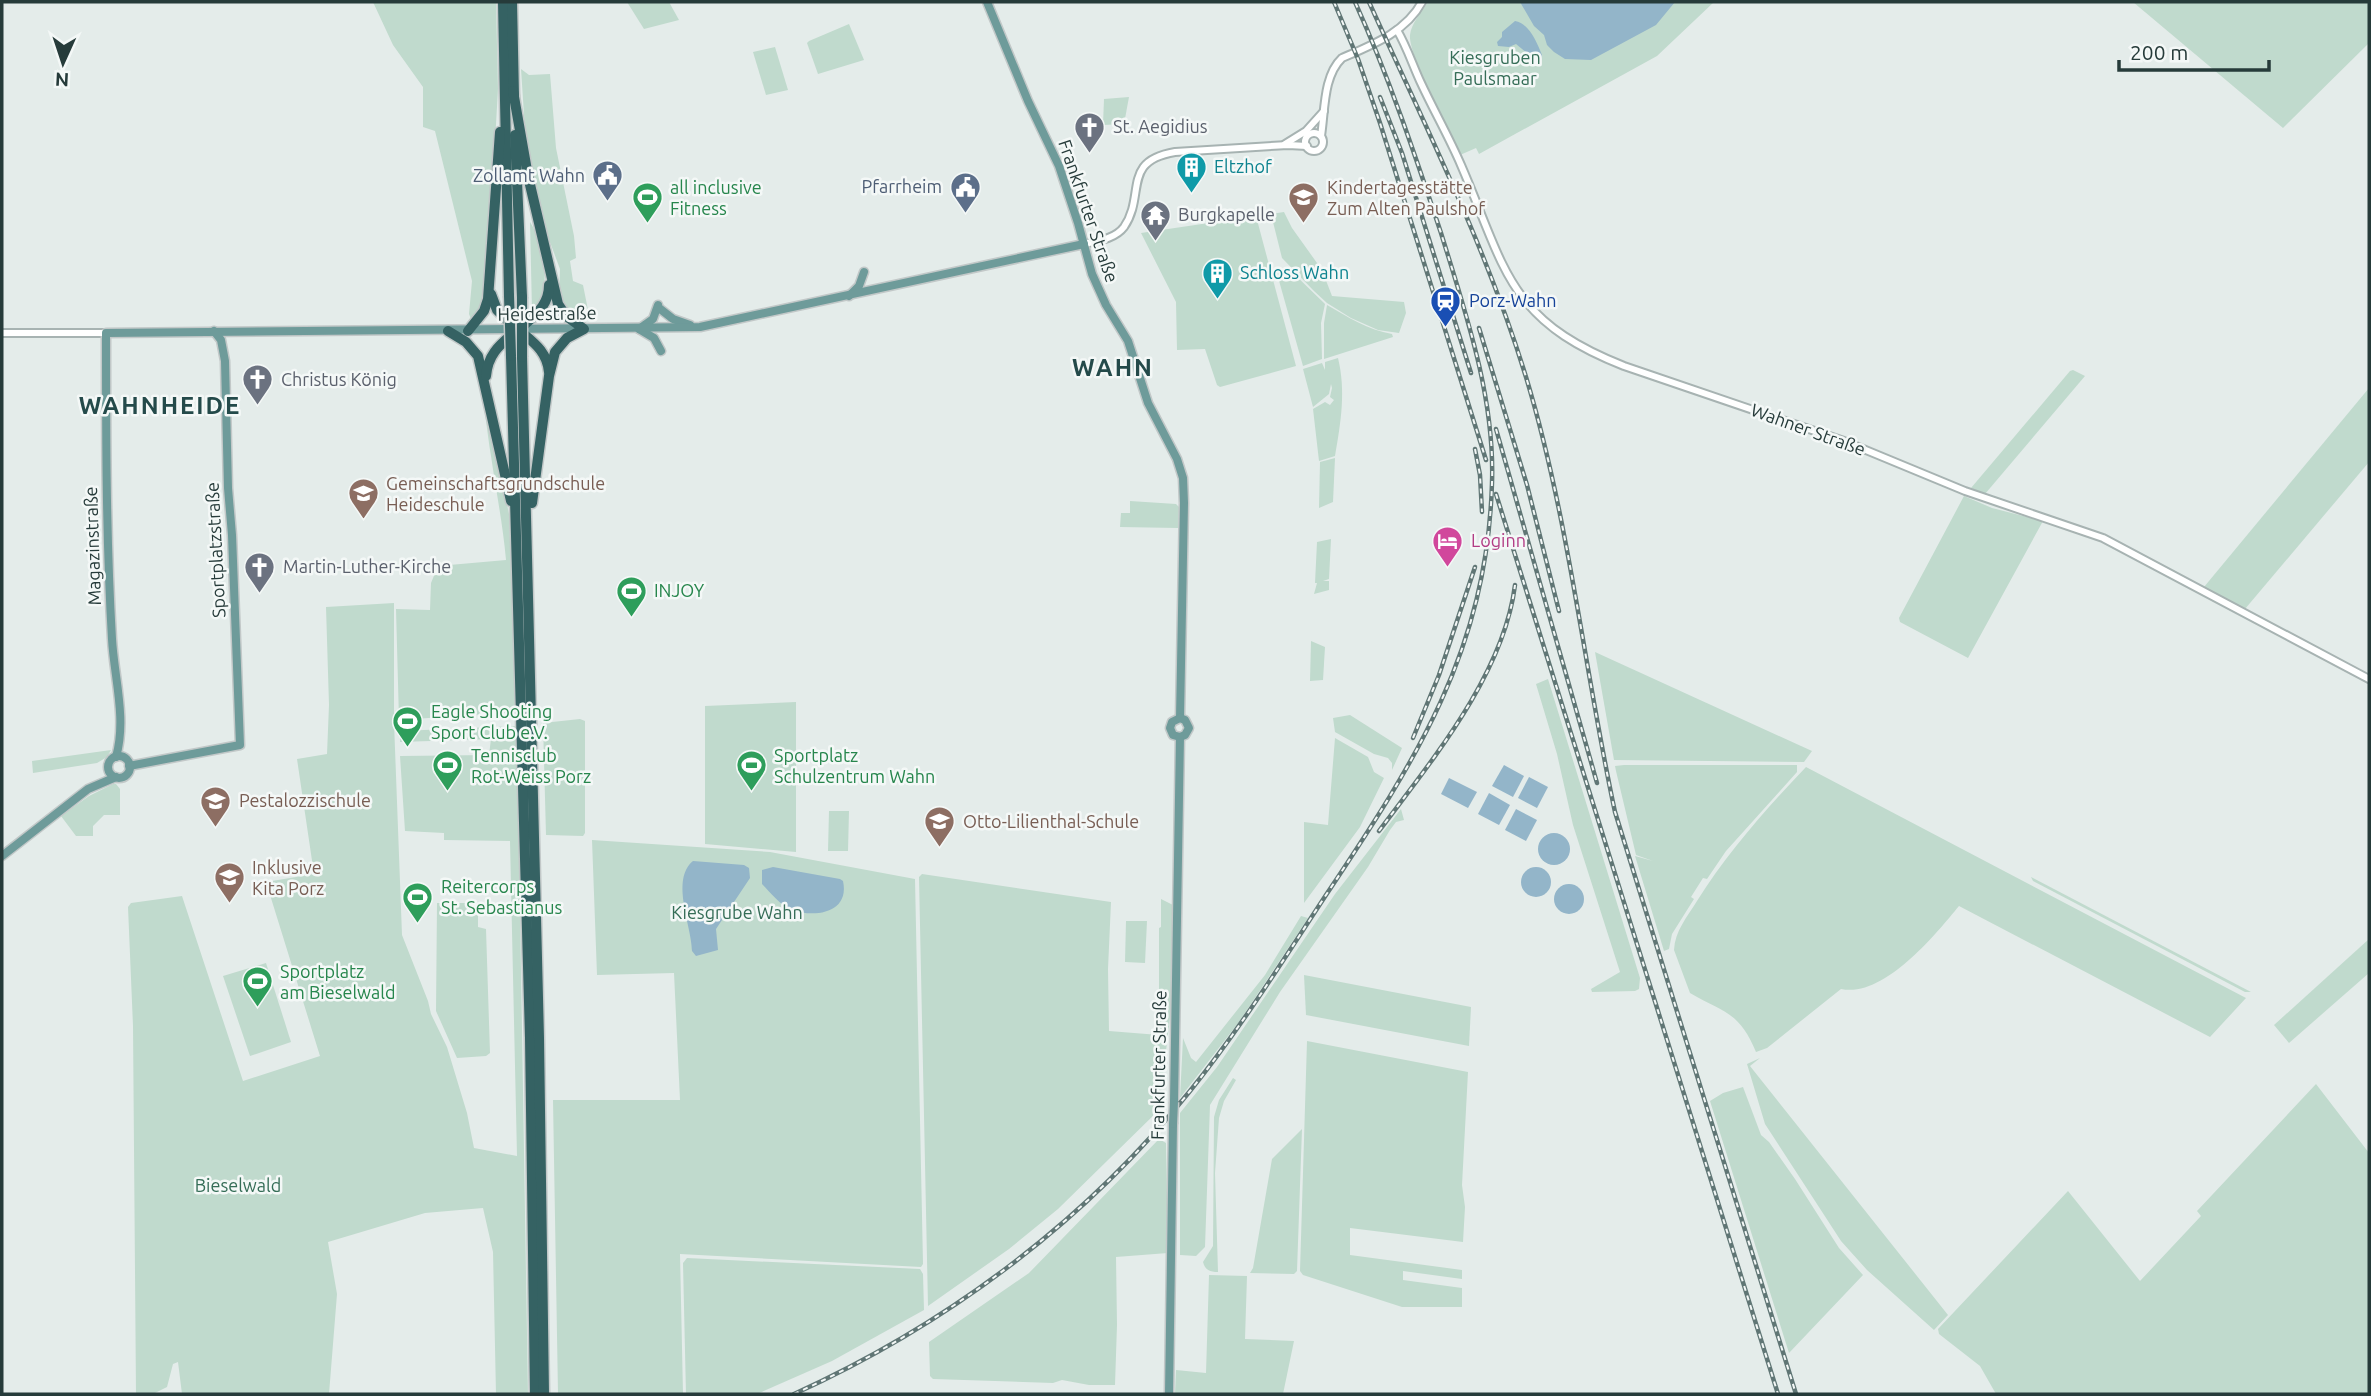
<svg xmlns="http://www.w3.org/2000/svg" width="2371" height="1396" font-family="Ubuntu,sans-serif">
<rect width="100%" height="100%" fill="#e4ecea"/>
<g fill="#c0dacd">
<path d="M373,2H496L498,89L487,283L484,303L475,319H471L469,314L472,281L435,131L423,127V87L393,45Z"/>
<path d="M627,2H669L679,20L644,29Z"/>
<path d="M1428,2H1714L1657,56L1479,154L1476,148L1460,155C1449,133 1408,55 1410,35C1411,24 1422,11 1428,2Z"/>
<path d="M2133,2H2369V43L2283,128Z"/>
<path d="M849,24L864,60L818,74L807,43L809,41Z"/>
<path d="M775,47L788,90L766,95L753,52Z"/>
<path d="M521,69L529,75L550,74L556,148L574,236L576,258L570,261L573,281L583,285L588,310L567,312L559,298L560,269L541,218L526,145Z"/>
<path d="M1129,97L1124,124L1103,125L1104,99Z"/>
<path d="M1284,212L1292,228L1322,270L1332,296L1404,302L1406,313L1399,333L1378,330L1351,318L1327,303L1314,291L1282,258L1271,214Z"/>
<path d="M1256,216L1296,366L1220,387L1217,385L1205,349L1177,350L1176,302L1141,233Z"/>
<path d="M530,222C545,246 553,290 532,311Z"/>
<path d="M1284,269L1290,270L1325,304L1321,323L1322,359L1303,366L1276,270Z"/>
<path d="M1327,305C1348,317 1368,330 1392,334L1393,337L1324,359V323Z"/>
<path d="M467,345L474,353L480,369L509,514L516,712L399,720L396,609L430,610L431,583L438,566L506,560C503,525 496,491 491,456C485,418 483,379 467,345Z"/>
<path d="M1338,358C1346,391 1341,422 1335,456L1319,461L1313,409L1325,402L1330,405L1334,400L1330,397L1332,388L1331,384L1329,394L1313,407L1303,369L1322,363L1325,370V362Z"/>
<path d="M2073,370L2085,376L1985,494L1971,488L2070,371Z"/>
<path d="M2369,388V462L2245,609L2204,587Z"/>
<path d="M1335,458L1333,502L1319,508L1320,462Z"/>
<path d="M1964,496L1992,508L2043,521L1968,658L1900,622L1899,618Z"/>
<path d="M1130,501L1176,504L1179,507L1178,528L1120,527L1121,513H1130Z"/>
<path d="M1331,539L1329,579L1323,581H1329V590L1314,594L1317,583H1315L1317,542Z"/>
<path d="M394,603V722L402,935L428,1001L431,1014L447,1047L467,1113L474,1148L517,1156L510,841L444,840V833L405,831L400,756L489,755L491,739L400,742L401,731L517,726L528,1394H496L493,1252L483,1208L425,1213L328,1242L337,1294L329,1394H182L178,1362L173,1364L167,1387L153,1394H136L133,1026L128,907L131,903L182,896L243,1081L320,1056L266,882L314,874L297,759L327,754L329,705L326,607Z"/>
<path d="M1311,641L1325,647L1323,680L1310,681Z"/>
<path d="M1595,652L1812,751L1804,762L1614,760Z"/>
<path d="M1548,679L1640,978L1639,989L1635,991L1592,992L1591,989L1620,972L1573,825L1557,754L1536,684Z"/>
<path d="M796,702V852L705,844V706Z"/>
<path d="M1350,715L1402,748L1392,770V763L1388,758L1374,754L1335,732L1333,718Z"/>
<path d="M580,719L585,721V833L583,836L546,835L543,723Z"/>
<path d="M1335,738L1368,757L1374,772L1384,778L1360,827L1304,903V822L1328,825Z"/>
<path d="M111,750L107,757L97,763L33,773L32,761Z"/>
<path d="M1624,765H1797V772L1726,851L1707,879L1703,878L1691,897L1694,899L1672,934L1669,949L1664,951L1635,856L1653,861L1636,855L1616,771L1615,766Z"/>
<path d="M1806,767L2246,998L2210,1037L1959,906C1935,935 1884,998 1841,989L1767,1048L1756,1052C1739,1011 1724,1013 1690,993L1674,950C1675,931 1687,917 1697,901C1728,852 1766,809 1806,767Z"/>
<path d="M113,784H116L120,789V815H104L93,826V836H76L61,816L89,796Z"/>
<path d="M1401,809L1404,820L1396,822L1390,830L1368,867L1280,992L1210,1105L1205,1247L1196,1256L1180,1255V1113L1217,1067L1335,894Z"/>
<path d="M829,811H849L848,851H828Z"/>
<path d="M592,840L770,852L915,879L923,1264L921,1267L680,1254L683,1394H558L553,1100H680L674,973L597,975Z"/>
<path d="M922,874L1111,902L1108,969L1109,1031L1159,1035V928L1161,927V899L1173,905L1171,1009L1159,1110L1058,1209L1009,1249L928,1306L919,877Z"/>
<path d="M2031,877L2251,992H2245L2033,881Z"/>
<path d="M437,903H478V927L486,929L490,1053L486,1056L457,1058L436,1011Z"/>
<path d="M1301,916L1308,918L1239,1022L1180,1098L1183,1038L1191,1058L1196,1062L1265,975Z"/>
<path d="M1126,921H1147L1145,963L1125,962Z"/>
<path d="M2369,939V973L2289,1043L2274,1025Z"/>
<path d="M266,963L291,1042L250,1056L223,976Z"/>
<path d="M1304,975L1471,1007L1469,1046L1306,1015Z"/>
<path d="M1307,1041L1468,1072L1462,1185L1465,1207L1463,1242L1350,1228V1255L1462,1270V1279L1403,1271V1280L1462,1288V1307H1402L1303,1275L1300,1271Z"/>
<path d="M1760,1058L1750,1066L1948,1315L1934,1330L1867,1270L1841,1241L1765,1124L1747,1064Z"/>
<path d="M1233,1078L1236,1080L1224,1101L1219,1118L1215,1173L1218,1272C1210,1272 1205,1270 1203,1262L1213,1246L1214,1117L1219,1100Z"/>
<path d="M2316,1084L2369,1153V1394H1996L1980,1366L1939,1334L1938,1329L2068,1191L2140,1281L2201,1216L2197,1211Z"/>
<path d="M1743,1087L1761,1135L1769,1142L1795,1179L1839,1248L1863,1275L1789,1353L1710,1101L1723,1093Z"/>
<path d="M1302,1129L1297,1271L1294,1274L1250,1273L1253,1268L1272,1159Z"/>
<path d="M1159,1139L1166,1143L1168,1253L1116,1257L1117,1325L1115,1385H1089L1062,1380L1053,1383L933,1379L930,1376L929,1342L1029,1273Z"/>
<path d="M687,1258L920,1269L923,1274L924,1310L832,1361L757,1394H686L683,1263Z"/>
<path d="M1209,1275L1247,1276L1245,1339L1294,1341L1283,1394H1175L1176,1370L1206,1373Z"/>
</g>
<g fill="#93b5c9">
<path d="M1520,2H1675L1656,25L1591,60L1565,59L1554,52L1547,45L1544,35L1534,26Z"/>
<path d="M1515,21C1529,23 1537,43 1542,55L1541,61L1538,62L1516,44L1509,47L1498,46L1497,42L1502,37V32Z"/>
<path d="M1504,765L1524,776L1513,797L1492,786Z"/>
<path d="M1529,777L1548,787L1537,808L1518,798Z"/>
<path d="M1449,778L1477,792L1468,808L1441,794Z"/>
<path d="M1489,793L1510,805L1499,825L1478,814Z"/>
<path d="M1516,809L1537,820L1526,841L1505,830Z"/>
<circle cx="1554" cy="849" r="16"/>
<path d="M693,861L744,865L749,868L750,878L716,929L718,950L696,956L692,951C692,926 670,880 693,861Z"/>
<path d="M773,867L840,879L843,881C850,913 815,918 792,910C781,906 770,892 762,884V870Z"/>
<circle cx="1536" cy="882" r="15"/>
<circle cx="1569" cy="899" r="15"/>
</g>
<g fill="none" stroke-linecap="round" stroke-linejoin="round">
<defs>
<g id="minor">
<path d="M1397,30C1407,47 1413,66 1421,83C1434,111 1449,137 1461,165C1506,269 1507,320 1624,366L1844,441L1965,491L2103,538L2369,679"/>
<circle cx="1314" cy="142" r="9"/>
<path d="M1321,136C1325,111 1323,76 1342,58C1372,45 1406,32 1422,2"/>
<path d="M1285,144L1306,131L1324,111"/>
<path d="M1084,244C1097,241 1115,239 1124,227C1146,195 1121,161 1175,152L1288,145L1307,146"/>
<path d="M2,333H106"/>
</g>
<g id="major">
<path d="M987,2L1028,101L1059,166L1078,223L1092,274L1106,305L1128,341L1148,403L1177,459L1183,478L1184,503L1180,718"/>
<path d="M849,296L859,286L864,272"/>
<path d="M659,308L673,319L690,325"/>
<path d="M639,329L653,319L658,305"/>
<path d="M639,329L654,338L661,351"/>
<path d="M1180,737L1173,735L1170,728L1172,722L1180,718"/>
<path d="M1180,737L1185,735L1189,728L1185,720L1180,718"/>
<circle cx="119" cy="767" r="11"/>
<path d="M116,757C127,719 114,677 112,639C106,537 106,435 106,333L700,327L1084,244"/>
<path d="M129,766L240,745L232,535L228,488L225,361L221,340L214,331"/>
<path d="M2,856L88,789L116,777"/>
<path d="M1174,1102L1180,737"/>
<path d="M1169,1394L1173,1124"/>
</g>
<g id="highway">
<path d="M503,2L509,296"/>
<path d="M512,2L514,96"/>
<path d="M513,91L528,176L558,304L566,316L584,329L567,338L555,352L549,376L532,503"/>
<path d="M515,135L522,297"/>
<path d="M448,331L466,342L478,356L511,501"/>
<path d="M468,331L484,311L488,299L500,132"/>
<path d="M511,356L530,1038L535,1394"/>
<path d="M522,357L539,1038L544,1394"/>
<path d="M549,372C547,351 533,342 519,330C533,316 549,307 549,285"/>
<path d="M486,376C488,353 501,344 517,330L497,310L491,294"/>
</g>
</defs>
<use href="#minor" stroke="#a7b3b2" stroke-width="10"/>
<use href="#major" stroke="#c2c8c8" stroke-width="11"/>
<use href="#highway" stroke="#c2c8c8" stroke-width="13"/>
<use href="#minor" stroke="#fff" stroke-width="6"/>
<use href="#major" stroke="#6e9b9a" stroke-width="8"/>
<use href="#highway" stroke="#356263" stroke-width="10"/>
<defs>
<g id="rail">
<path d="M1334,2L1358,59L1380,123L1486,460"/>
<path d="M1369,2C1425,126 1486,246 1526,377C1569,519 1584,668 1615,812L1796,1394"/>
<path d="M1380,97L1402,153L1471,373"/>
<path d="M1479,328L1527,485L1559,611"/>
<path d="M1496,429L1597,783"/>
<path d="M1475,449L1480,475L1482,512"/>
<path d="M1496,494L1778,1394"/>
<path d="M1413,738L1439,675L1475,567"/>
<path d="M1379,831C1432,760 1504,674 1515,585"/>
<path d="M794,1394C946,1325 1085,1222 1190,1091C1240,1029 1282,962 1326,895C1416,760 1487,651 1492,483C1495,398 1466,314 1441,233C1415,155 1389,77 1355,2"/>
</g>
</defs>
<use href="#rail" stroke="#607675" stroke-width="4.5"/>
<use href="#rail" stroke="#f4f8f7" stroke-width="2" stroke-dasharray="5" stroke-linecap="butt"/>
<defs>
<path id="major-bridge" d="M1173,1124L1174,1102"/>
<g id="highway-bridge">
<path d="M509,296L511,356"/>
<path d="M522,297V357"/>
</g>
</defs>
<use href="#major-bridge" stroke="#c2c8c8" stroke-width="11" stroke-linecap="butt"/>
<use href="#highway-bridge" stroke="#c2c8c8" stroke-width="13" stroke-linecap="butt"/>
<use href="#major-bridge" stroke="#6e9b9a" stroke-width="8"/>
<use href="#highway-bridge" stroke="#356263" stroke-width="10"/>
</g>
<defs>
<symbol id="church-pin" viewBox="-11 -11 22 30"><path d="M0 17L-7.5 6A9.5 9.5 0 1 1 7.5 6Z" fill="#6b7280" stroke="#f4f8f7"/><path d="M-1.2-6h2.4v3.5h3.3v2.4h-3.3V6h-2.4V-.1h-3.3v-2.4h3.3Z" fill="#fff"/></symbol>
<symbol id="building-pin" viewBox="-11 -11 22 30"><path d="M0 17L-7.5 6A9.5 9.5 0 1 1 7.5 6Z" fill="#0f9aa8" stroke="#f4f8f7"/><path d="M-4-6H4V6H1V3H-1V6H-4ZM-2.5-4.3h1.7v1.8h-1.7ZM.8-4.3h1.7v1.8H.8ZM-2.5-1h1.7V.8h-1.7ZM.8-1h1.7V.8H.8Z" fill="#fff"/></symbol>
<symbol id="civic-pin" viewBox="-11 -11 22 30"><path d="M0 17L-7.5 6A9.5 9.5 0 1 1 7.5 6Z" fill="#5c6f8a" stroke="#f4f8f7"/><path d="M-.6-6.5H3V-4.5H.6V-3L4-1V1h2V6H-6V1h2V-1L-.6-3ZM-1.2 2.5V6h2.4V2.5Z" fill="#fff"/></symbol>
<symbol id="stadium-pin" viewBox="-11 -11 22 30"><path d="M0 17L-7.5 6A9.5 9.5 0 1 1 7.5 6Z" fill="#2e9e5b" stroke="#f4f8f7"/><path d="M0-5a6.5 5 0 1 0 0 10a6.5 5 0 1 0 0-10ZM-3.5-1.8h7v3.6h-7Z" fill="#fff"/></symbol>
<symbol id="school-pin" viewBox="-11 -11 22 30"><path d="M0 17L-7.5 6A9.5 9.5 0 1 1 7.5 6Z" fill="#8d6e63" stroke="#f4f8f7"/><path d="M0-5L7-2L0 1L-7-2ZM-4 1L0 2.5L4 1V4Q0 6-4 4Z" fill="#fff"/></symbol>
<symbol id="temple-pin" viewBox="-11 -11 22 30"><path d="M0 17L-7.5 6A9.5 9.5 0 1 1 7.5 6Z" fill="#6b7280" stroke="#f4f8f7"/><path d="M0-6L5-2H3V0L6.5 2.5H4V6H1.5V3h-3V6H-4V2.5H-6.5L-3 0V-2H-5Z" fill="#fff"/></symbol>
<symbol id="station-pin" viewBox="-11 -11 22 30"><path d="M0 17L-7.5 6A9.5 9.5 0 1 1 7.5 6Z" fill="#1a4fb4" stroke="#f4f8f7"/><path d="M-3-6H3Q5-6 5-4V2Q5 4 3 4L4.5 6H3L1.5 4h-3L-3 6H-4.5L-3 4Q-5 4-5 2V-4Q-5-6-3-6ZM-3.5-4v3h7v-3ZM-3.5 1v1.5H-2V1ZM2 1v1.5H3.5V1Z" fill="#fff"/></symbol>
<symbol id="hotel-pin" viewBox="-11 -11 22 30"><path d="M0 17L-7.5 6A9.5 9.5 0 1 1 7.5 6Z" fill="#d1479c" stroke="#f4f8f7"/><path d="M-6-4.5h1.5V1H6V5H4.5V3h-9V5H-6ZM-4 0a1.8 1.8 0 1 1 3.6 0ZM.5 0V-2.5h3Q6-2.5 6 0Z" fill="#fff"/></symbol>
</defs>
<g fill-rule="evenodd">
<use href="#church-pin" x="1072" y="110" width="35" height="47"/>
<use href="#building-pin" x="1174" y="150" width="35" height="47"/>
<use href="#civic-pin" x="590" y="158" width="35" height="47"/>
<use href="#civic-pin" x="948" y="170" width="35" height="47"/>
<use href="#stadium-pin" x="630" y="180" width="35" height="47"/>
<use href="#school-pin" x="1286" y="180" width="35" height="47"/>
<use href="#temple-pin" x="1138" y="198" width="35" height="47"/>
<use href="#building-pin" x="1200" y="256" width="35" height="47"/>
<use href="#station-pin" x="1428" y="284" width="35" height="47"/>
<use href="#church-pin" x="240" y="362" width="35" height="47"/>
<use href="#school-pin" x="346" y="476" width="35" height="47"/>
<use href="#hotel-pin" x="1430" y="524" width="35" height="47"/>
<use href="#church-pin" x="242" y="550" width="35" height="47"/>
<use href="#stadium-pin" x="614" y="574" width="35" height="47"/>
<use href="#stadium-pin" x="390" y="704" width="35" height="47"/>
<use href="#stadium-pin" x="430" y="748" width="35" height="47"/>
<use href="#stadium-pin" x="734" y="748" width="35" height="47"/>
<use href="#school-pin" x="198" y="784" width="35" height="47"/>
<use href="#school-pin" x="922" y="804" width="35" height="47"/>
<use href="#school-pin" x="212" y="860" width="35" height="47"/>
<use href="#stadium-pin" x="400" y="880" width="35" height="47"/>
<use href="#stadium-pin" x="240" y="964" width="35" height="47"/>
</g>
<g text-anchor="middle" stroke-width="5" stroke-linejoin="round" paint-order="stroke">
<g font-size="18" fill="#356d57" stroke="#f4f8f7">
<text x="1495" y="64">Kiesgruben<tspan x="1495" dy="21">Paulsmaar</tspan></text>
<text x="737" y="919">Kiesgrube Wahn</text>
<text x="238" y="1192">Bieselwald</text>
</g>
<g font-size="18" fill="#5b616d" stroke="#f4f8f7" text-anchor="start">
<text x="1113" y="133">St. Aegidius</text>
<text x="1178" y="221">Burgkapelle</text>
<text x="281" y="386">Christus König</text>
<text x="283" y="573">Martin-Luther-Kirche</text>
</g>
<g font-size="18" fill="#0d838f" stroke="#f4f8f7" text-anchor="start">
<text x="1214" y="173">Eltzhof</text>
<text x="1240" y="279">Schloss Wahn</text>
</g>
<g font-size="18" fill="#4e5e75" stroke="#f4f8f7" text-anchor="end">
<text x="585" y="182">Zollamt Wahn</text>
<text x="942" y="193">Pfarrheim</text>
</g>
<g font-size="18" fill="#27864d" stroke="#f4f8f7" text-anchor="start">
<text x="670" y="194">all inclusive<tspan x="670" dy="21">Fitness</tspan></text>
<text x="654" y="597">INJOY</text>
<text x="431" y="718">Eagle Shooting<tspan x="431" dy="21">Sport Club e.V.</tspan></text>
<text x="471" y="762">Tennisclub<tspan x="471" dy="21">Rot-Weiss Porz</tspan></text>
<text x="774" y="762">Sportplatz<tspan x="774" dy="21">Schulzentrum Wahn</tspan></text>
<text x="441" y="893">Reitercorps<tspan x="441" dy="21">St. Sebastianus</tspan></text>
<text x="280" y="978">Sportplatz<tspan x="280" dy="21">am Bieselwald</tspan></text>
</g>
<g font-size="18" fill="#785e54" stroke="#f4f8f7" text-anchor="start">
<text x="1327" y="194">Kindertagesstätte<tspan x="1327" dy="21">Zum Alten Paulshof</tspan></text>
<text x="386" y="490">Gemeinschaftsgrundschule<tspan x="386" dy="21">Heideschule</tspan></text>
<text x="239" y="807">Pestalozzischule</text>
<text x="963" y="828">Otto-Lilienthal-Schule</text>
<text x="252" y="874">Inklusive<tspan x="252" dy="21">Kita Porz</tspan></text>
</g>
<g font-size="18" fill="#263b3a" stroke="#f4f8f7">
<text transform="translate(1088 211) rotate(71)" y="6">Frankfurter Straße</text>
<text transform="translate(547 314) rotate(-1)" y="6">Heidestraße</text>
<text transform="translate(1808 430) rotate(20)" y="6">Wahner Straße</text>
<text transform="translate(93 546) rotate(-92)" y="6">Magazinstraße</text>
<text transform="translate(216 550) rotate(-93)" y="6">Sportplatzstraße</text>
<text transform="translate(1159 1065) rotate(-89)" y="6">Frankfurter Straße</text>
</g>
<g font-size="18" fill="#164399" stroke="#f4f8f7" text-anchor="start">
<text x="1469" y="307">Porz-Wahn</text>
</g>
<g font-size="18" fill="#b23c85" stroke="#f4f8f7" text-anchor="start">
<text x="1471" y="547">Loginn</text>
</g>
<g font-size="24" font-weight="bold" letter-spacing="2" fill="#244a4a" stroke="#f4f8f7">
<text x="1113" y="376">WAHN</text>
<text x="160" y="414">WAHNHEIDE</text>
</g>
</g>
<rect width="2371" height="1396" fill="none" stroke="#263b3a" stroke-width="7"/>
<g transform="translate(63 63) rotate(183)" stroke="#f4f8f7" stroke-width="5" paint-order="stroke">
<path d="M0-5L12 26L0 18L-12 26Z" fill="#263b3a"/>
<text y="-10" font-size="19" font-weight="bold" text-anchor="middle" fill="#263b3a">N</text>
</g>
<path d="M2119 60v10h150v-10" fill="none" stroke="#263b3a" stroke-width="3.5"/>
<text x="2130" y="60" font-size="21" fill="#263b3a" stroke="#f4f8f7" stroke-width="5" paint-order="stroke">200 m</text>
</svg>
